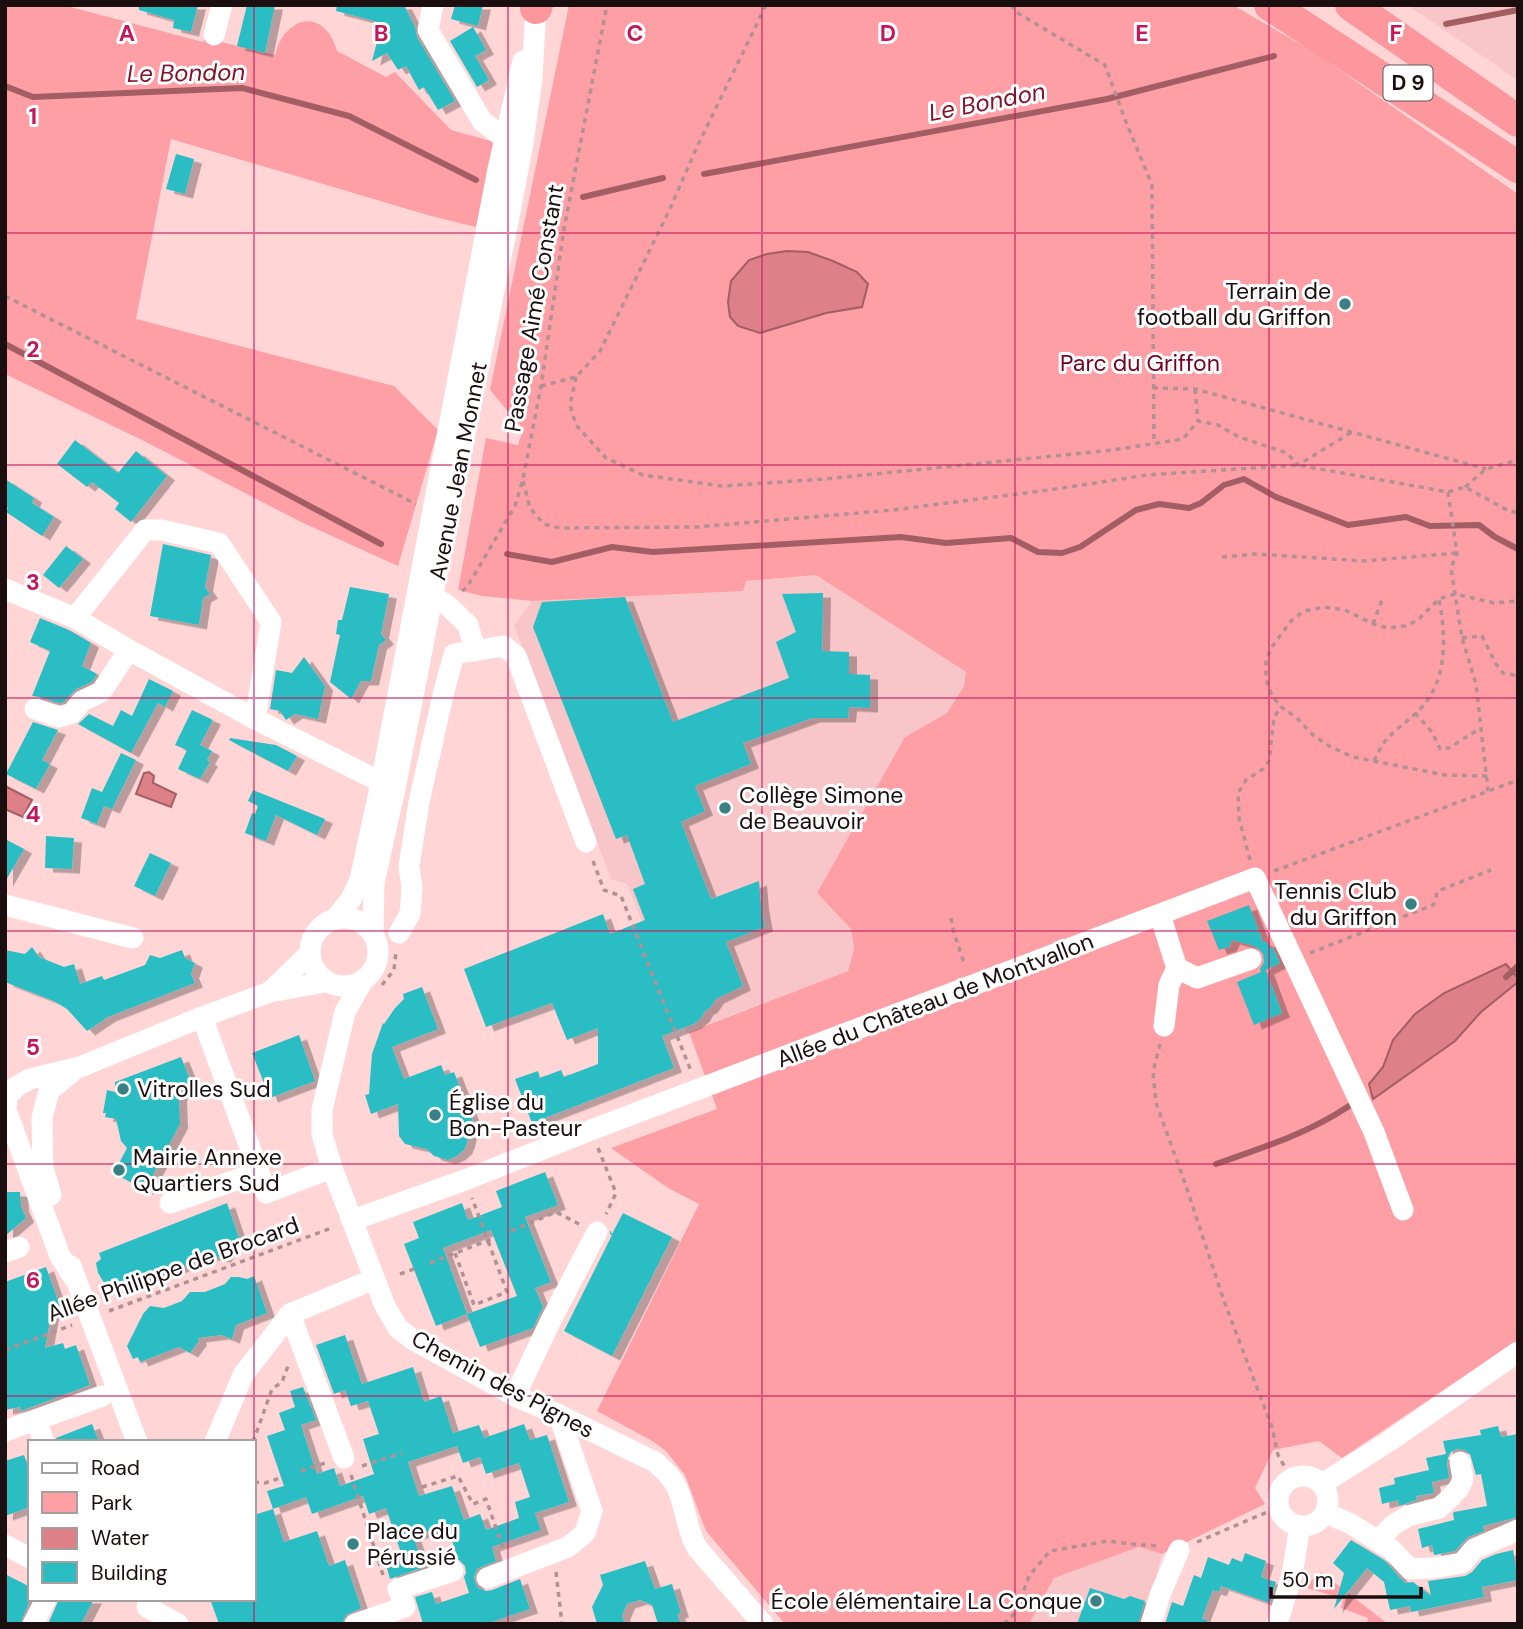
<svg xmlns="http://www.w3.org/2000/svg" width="1523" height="1629" font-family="'DM Sans',sans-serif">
<defs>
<filter id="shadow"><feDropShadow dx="8" dy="4.5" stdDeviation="0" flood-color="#0004"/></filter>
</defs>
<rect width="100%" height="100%" fill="#ffd5d6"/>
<g fill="#f8c6c8">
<path d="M1407,5H1518V81L1493,63Z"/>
<path d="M816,575L966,672L964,686L947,713L905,737L851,929L854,949L848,971L686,1032L627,884L611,879L514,625L532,601L743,591L745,581Z"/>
<path d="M1140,1547L1162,1554L1144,1624H1029L1054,1578Z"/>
</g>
<g fill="#fe9fa5">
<path d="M5,5H63L203,42L205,38L275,55C277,49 279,41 284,35C305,9 330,23 337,51L386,77L395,72L451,130L494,142L476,227L431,216L171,139L136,319L394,386L438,430L398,566L301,522L142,440L5,374Z"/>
<path d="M569,5H1233L1314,52L1518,194V1340L1342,1458L1319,1441L1273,1450L1255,1488L1265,1504L1162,1554L1139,1547L1054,1578L1029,1624H785L706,1531L685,1475L666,1451L654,1442L597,1411L699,1204L668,1188L611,1148L717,1109L689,1032L848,971L854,949L851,929L817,893L905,737L947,713L964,686L966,672L816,575L746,581L743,591L532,601L482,596L458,590L486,438L518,445L523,429L490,390Z"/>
<path d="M1321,1572L1388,1624H1367L1368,1618L1341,1608L1343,1599L1304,1587Z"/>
</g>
<g fill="#dd8087" stroke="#a35e63" stroke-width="2">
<path d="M787,251L808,252L833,261L857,272L868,284L862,307L826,313L760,333L738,326L730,317L728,302L731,281L749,260L767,254Z"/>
<path d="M149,772L154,776L153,783L176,794L171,807L136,794L144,773Z"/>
<path d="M5,786L32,800L23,817L5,809Z"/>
<path d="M1506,964L1518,978V982L1481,1012L1455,1041L1373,1099L1369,1084L1383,1067L1393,1040L1415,1014L1444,993Z"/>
</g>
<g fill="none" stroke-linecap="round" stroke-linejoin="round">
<g stroke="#a35e63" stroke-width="6">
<path d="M1446,24L1518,10"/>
<path d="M5,86L33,97L242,88L349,116L476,180"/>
<path d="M704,174L1107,99L1274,56"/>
<path d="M583,197L663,178"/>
<path d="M5,344L381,544"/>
<path d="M507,554L552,562L612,547L653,552L901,537L946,543L1011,538L1038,552L1062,553L1080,547L1136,510L1159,504L1189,508L1201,503L1224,485L1244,479L1276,497L1348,525L1406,517L1430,526L1479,525L1495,537L1518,549"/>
<path d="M1506,977L1518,966"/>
<path d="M1216,1164C1262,1148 1309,1133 1349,1106"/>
</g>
</g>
<g fill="#2cbdc3" fill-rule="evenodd" filter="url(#shadow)">
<path d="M139,5H198L191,32L173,28L174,20L139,10Z"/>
<path d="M247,5H275L265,53L237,46Z"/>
<path d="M337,5H404L415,27L417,37L455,101L438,110L424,87L419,90L406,66L398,70L387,53L372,61L382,23L336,11Z"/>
<path d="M455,5H483L478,26L451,19Z"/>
<path d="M473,27L486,50L475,56L489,80L477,87L450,41Z"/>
<path d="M176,154L194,159L185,194L166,189Z"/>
<path d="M75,440L118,473L136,451L167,476L131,522L115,509L119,503L92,482L87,487L57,464Z"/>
<path d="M5,479L34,498L32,503L54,517L42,536L6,512L8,508L5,506Z"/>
<path d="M163,544L211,555L205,587L210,594L203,598L199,625L150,616Z"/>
<path d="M66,546L83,559L59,588L43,575Z"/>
<path d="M350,587L389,594L381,634L386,640L379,645L371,681H361L351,699L330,682L340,635L336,634L338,620H342Z"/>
<path d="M823,593L822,651L849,652V674L870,675V708L849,707L848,718H812L743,743L751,764L695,786L705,811L681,822L711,899L759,881L761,905L765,927L726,942L743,986L716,999L710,1008L705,1011L702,1017L694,1024L662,1036L674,1068L532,1123L515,1079L538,1071L540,1078L561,1070L564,1077L598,1064V1028L567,1040L552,1003L486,1027L464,969L603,914L610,934L645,920L633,889L645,884L627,835L616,839L533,627L542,602L625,597L673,722L789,678L776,642L796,632L782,594Z"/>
<path d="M40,618L69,630L91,643L82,666L97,674L92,682L76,689L64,702L59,703L39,697L32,696L50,651L30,642Z"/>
<path d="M304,657L325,686L318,719L295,714L286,720L280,711L270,709L276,670L292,673Z"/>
<path d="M149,679L173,691L165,707L158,703L131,753L78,724L89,714L113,726L121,710L132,716Z"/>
<path d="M192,710L213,720L200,745L212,751L207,760L210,762L200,779L178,769L187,750L175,745Z"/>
<path d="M33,722L58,730L42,760L50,764L36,789L6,774Z"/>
<path d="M230,738L276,745L297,756L288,771L229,740Z"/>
<path d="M121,753L136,760L112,809L104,806L97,824L81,818L92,788L102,792Z"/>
<path d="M253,790L325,819L317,835L276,815L266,841L245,833L252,813L255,814L258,806L248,801Z"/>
<path d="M46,836L74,838L72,869L45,868Z"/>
<path d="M5,839L24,849L5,882Z"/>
<path d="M150,853L171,863L155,896L134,886Z"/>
<path d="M1249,905L1263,942L1268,943L1270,948H1273L1280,963L1262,972L1266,970L1282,1013L1254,1025L1237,982L1261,972L1260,969L1264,962L1263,954L1259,949L1254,946L1232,940L1229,947L1219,950L1207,921Z"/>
<path d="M32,947L39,957L64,967L74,964L80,984L102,976L104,980L145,965L150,955L160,958L182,950L185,958L195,963L191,974L195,983L108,1017L87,1031L67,1009L54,1001L5,982V950L25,954Z"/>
<path d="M422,987L438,1029L392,1047L404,1079L441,1065L445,1075L454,1072L475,1126L470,1129L467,1143L464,1150L457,1156L448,1160L434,1156L427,1149L405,1144L399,1136L398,1104L371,1114L365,1095L369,1094L372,1054L383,1023L384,1024L395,1008L404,999L403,994Z"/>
<path d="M299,1035L315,1081L270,1098L252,1053Z"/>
<path d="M181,1057L194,1089L179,1096L180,1124L145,1190L114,1173L127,1148L121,1141L116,1119L105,1117L106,1113H103L107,1090L115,1092V1082Z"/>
<path d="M545,1172L558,1205L525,1217L551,1282L535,1288L543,1307L533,1328L480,1347L467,1314L436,1326L404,1244L419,1238L413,1222L462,1203L468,1220L502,1207L496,1191ZM491,1230L517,1296L467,1314L443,1248Z"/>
<path d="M5,1192H20L21,1207L26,1218L5,1236Z"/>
<path d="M227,1203L240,1241L232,1245L223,1258L211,1256L136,1284L139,1280L113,1290L111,1285L106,1286L98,1273L96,1263L101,1259L99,1253Z"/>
<path d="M623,1213L672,1237L612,1356L564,1331L612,1235L610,1234V1230L612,1234Z"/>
<path d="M46,1267L60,1307L53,1310L54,1313L51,1315L45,1348L63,1343L65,1349L76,1345L90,1385L21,1411L20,1407L5,1410V1282Z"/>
<path d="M254,1276L267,1313L236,1325L232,1339L221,1335L198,1338L199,1341L190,1353L179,1347L140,1362L138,1357L133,1359L127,1346L143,1314L150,1306L164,1308L182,1301L190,1292H205L225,1284L231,1277H239L247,1279Z"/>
<path d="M345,1335L362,1384L413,1367L424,1402L441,1396L457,1446L453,1433L479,1425L484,1438L524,1424L530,1440L547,1435L569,1502L535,1513L541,1530L492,1547L496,1561L477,1569L474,1577L475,1582L478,1588L486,1591L492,1590L520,1579L530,1609L486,1624H423L415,1597L432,1592L436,1604L469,1593L464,1577L466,1573L465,1566L458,1559L447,1525L413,1536L424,1567L390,1579L386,1565L403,1559L386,1508L369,1514L363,1496L312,1514L306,1497L273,1509L267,1491L284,1486L267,1436L285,1430L279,1413L295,1407L290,1391L303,1387L316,1420L301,1425L317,1474L334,1468L340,1486L374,1474L363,1439L379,1434L368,1401L351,1406L345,1390L334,1394L316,1345ZM457,1446L463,1463L480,1457L486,1474L519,1463L530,1497L515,1502L519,1518L486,1530L480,1514L464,1520L452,1486L419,1496L408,1462Z"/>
<path d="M92,1424L99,1442H57L56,1438Z"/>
<path d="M1498,1426L1501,1437L1518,1434V1517L1483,1526L1484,1531L1468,1537L1455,1551L1434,1555L1432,1545L1422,1548L1418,1529L1454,1520L1453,1513L1454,1512L1487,1506L1481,1474L1476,1475L1470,1454L1464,1450L1457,1449L1451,1452L1448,1458L1447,1464L1449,1478L1432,1482L1434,1493L1416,1496L1417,1500L1399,1506L1398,1500L1382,1504L1379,1488L1395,1484L1394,1478L1429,1470L1426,1458L1446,1454L1443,1441L1481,1435L1480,1430Z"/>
<path d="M24,1455L30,1471V1507L5,1516V1461Z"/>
<path d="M273,1509L284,1542L317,1531L329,1566L345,1560L361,1608L346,1615L342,1624H219L210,1599H254V1515Z"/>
<path d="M1351,1540L1384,1560L1405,1583L1413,1582L1431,1596L1428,1581L1465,1576L1472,1572L1482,1560L1496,1554L1513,1550L1518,1580L1482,1587L1484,1597L1411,1612L1410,1606L1390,1610L1384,1582L1367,1568L1334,1609L1344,1573L1333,1563Z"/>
<path d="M1245,1553L1266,1561L1261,1577L1276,1582L1270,1603L1221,1586L1219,1592L1213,1590L1204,1613L1202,1619L1207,1620L1206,1624H1165L1172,1602L1183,1606L1194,1575L1201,1578L1208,1557L1229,1565L1232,1558L1242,1562Z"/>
<path d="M645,1561L655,1589L672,1584L681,1613L677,1614L681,1624H658L652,1605L640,1600L627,1604L622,1616L625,1624H597L592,1607L603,1585L600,1575Z"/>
<path d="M5,1574L30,1587V1600L20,1624H5Z"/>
<path d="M1090,1588L1124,1599L1130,1596L1145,1601L1138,1624H1077Z"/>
<path d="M59,1599H94L81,1624H48Z"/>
</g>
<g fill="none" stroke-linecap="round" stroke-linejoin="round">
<g stroke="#b19192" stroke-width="3.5" stroke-dasharray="5 5" stroke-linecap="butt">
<path d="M1011,5L1016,12L1105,65L1126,122L1152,185L1154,443"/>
<path d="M5,296L416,504"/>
<path d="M576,377L570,405L576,425L606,458L643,475L722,486L825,479L1113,450L1183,439L1198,421L1218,425L1239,437L1287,453L1298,465L1352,432"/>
<path d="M541,386L576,377L600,351L668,213L696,149L766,5"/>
<path d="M1153,388L1195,389L1486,469"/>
<path d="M1195,389L1198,421"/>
<path d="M523,481L530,508L544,524L560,528L696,527L893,510L1049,490L1147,475L1298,465L1448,492L1465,487L1509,511L1518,513"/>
<path d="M1465,487L1486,469L1518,460"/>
<path d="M1448,492L1457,553L1451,568L1462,638L1476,684L1488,791"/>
<path d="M1222,557L1256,554L1364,561L1457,553"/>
<path d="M462,591L467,587L515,506L523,479L541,386L564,229L607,5"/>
<path d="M1373,624L1382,600"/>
<path d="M1462,638L1482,636L1496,664L1503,673L1514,675L1518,673"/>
<path d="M1415,713L1432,732L1440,749L1449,748L1479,729"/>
<path d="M1374,761C1378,753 1382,744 1388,738C1398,727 1411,719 1421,708C1448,680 1446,635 1439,599"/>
<path d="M1487,776L1445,775L1353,757L1329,746L1313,735L1296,717L1281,707L1272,696L1266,679V662L1271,648L1291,621L1304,611L1324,607L1345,610L1373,624L1388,628L1405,626L1418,620L1439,599L1455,594L1494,603L1518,601"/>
<path d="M1250,860L1239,818L1238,793L1246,780L1263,769L1269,761L1274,717L1281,707"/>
<path d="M593,861L604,890L621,896L691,1071"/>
<path d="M1274,871L1518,780"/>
<path d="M951,918L953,930L965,966"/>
<path d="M1310,953L1433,905C1436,901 1435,896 1438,891L1491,870"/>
<path d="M382,985L394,970L396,952"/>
<path d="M1160,1044L1153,1072L1156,1103L1185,1183L1224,1301L1272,1427L1278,1455L1291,1478"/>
<path d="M598,1148L616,1193L606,1214"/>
<path d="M511,1231L556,1212L579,1224"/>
<path d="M455,1253L474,1305L507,1292L472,1198"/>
<path d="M430,1263L494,1238"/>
<path d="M400,1274L414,1269"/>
<path d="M109,1311L334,1227"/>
<path d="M5,1350L72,1325"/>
<path d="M253,1442L272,1389L282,1382L288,1366"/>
<path d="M362,1466L402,1453"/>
<path d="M301,1471L325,1463"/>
<path d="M351,1475L383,1575"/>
<path d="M254,1482L265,1483L280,1478"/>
<path d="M422,1487L458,1476L473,1504L486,1499L504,1551"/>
<path d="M1197,1542L1279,1507"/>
<path d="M556,1572L562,1624"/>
<path d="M1004,1624L1016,1612L1029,1576L1050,1551L1108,1541L1140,1545L1160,1546"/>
</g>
<g stroke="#fff" stroke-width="21">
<path d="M433,5L428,30L482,121L504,138"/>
<path d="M214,35L222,5"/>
<path d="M5,589L75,618L129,650L255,719L393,788"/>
<path d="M433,597L446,604L468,625L475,651"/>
<path d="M75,618L145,530H161L219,543L271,622L255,719"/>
<path d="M35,709L59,717L72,713L82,701L101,692L129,650"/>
<path d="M5,905L133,938"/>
<path d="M1160,915L1177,968L1169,985L1164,1026"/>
<circle cx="344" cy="952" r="34"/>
<path d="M335,919L351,899L360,880L381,783L498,169L523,61"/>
<path d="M373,933L374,883L395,789L443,542L509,217L523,143L532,79L536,5"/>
<path d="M399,933L410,914L412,888L409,866L419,802L443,695L454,654L504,646L516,656L586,842"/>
<path d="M1177,968L1197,978L1251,959"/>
<path d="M362,982L345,1012L322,1110V1134L332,1168L385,1306L398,1328L412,1339L515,1396L559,1415L655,1462C664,1470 672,1477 677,1488C686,1508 686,1528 697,1548L763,1624"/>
<path d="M270,992L309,954"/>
<path d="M259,1172L266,1193L332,1168"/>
<path d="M51,1195L43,1168L42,1117L49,1091L72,1072"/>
<path d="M170,1203L259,1172L202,1017"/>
<path d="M353,1220L465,1180L591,1130L1255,878L1374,1132L1403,1210"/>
<path d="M5,1252L19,1247"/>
<path d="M71,1266L137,1442"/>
<path d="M74,1278L60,1256L6,1110L7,1096L17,1086L30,1079L80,1067L202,1017L270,992L325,982"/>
<path d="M290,1314L344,1458"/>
<path d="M515,1396L550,1322L597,1232"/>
<path d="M36,1420L44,1442"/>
<path d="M5,1431L102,1396"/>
<path d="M215,1442L243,1375L290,1314L374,1279"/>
<circle cx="1303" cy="1501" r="25"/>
<path d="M1322,1484L1388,1442L1518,1352"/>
<path d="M1326,1513L1351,1524L1392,1550L1410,1569L1433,1568L1462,1563L1474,1549L1518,1530"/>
<path d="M1378,1541L1393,1525L1408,1516L1439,1508L1449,1499L1459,1488L1463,1479L1460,1462"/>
<path d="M5,1545L30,1558"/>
<path d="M487,1578L568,1547L585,1533L592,1511L559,1415"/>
<path d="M147,1607L178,1624"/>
<path d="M33,1624L46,1599"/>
<path d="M355,1624L405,1607L398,1589L453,1571"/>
<path d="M1151,1624L1160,1595L1179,1550"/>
<path d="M1277,1624L1292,1575L1300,1526"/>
</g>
<g stroke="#fc979e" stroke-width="32">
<path d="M1270,5L1518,167"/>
<path d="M1351,5L1518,121"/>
<path d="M536,8L537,5"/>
</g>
</g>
<path fill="none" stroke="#c2185b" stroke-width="2" stroke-opacity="0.55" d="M254,5V1624M508,5V1624M762,5V1624M1015,5V1624M1269,5V1624M5,233H1518M5,465H1518M5,698H1518M5,931H1518M5,1164H1518M5,1396H1518"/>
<g fill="#398185" stroke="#fff" stroke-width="2.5">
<circle cx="1345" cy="304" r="7"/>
<circle cx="725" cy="808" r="7"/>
<circle cx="1411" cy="904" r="7"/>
<circle cx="123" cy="1089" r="7"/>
<circle cx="435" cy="1115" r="7"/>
<circle cx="119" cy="1170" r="7"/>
<circle cx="353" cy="1544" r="7"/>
<circle cx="1096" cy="1601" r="7"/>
</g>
<g text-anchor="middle" stroke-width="6" stroke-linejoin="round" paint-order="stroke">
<rect fill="#fff" stroke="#5f5657" stroke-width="2" x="1383.5" y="65.5" width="49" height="35" rx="5"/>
<g font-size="21" font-weight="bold" fill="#1b0e0f">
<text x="1408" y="90">D 9</text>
</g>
<g font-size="23" fill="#1b0e0f" stroke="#fff" text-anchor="start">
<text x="1331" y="299" text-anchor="end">Terrain de<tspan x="1331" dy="26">football du Griffon</tspan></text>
<text x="739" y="803">Collège Simone<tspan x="739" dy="26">de Beauvoir</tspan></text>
<text x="1397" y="899" text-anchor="end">Tennis Club<tspan x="1397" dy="26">du Griffon</tspan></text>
<text x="137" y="1097">Vitrolles Sud</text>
<text x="449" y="1110">Église du<tspan x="449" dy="26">Bon-Pasteur</tspan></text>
<text x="133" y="1165">Mairie Annexe<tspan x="133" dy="26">Quartiers Sud</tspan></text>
<text x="367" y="1539">Place du<tspan x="367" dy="26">Pérussié</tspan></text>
<text x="1082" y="1609" text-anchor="end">École élémentaire La Conque</text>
</g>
<g font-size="23" fill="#1b0e0f" stroke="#fff">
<text transform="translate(534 308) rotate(-80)" y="8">Passage Aimé Constant</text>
<text transform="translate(458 471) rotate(-79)" y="8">Avenue Jean Monnet</text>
<text transform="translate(935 1000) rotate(-21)" y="8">Allée du Château de Montvallon</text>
<text transform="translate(173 1269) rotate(-20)" y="8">Allée Philippe de Brocard</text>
<text transform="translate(503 1384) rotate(28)" y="8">Chemin des Pignes</text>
</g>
<g font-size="23" fill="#760021" stroke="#fff">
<text x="1140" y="371">Parc du Griffon</text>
</g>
<g font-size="24" font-style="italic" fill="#83122b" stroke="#fff">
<text transform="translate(186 73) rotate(-1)" y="8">Le Bondon</text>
<text transform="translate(987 102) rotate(-11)" y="8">Le Bondon</text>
</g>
</g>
<g font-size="23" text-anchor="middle" font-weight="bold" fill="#c2185b" stroke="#fff" stroke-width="6" stroke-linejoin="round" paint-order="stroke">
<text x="127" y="41">A</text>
<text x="381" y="41">B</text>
<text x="635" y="41">C</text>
<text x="888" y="41">D</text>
<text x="1142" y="41">E</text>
<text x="1396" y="41">F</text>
<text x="33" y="124">1</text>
<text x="33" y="357">2</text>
<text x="33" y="590">3</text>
<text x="33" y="822">4</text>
<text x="33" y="1055">5</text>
<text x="33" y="1288">6</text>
</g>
<rect width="1523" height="1629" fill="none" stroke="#1b0e0f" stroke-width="14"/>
<rect x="28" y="1440" width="228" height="161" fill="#ffffff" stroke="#a49f9f" stroke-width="2"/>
<rect x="42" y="1463" width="35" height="10" fill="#ffffff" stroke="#a49f9f" stroke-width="2"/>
<text x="91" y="1475" font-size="21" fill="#1b0e0f">Road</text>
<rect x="42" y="1492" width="35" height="21" fill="#fe9fa5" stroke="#a49f9f" stroke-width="2"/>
<text x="91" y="1510" font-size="21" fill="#1b0e0f">Park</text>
<rect x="42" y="1528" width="35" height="21" fill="#dd8087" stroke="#a49f9f" stroke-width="2"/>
<text x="91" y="1545" font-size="21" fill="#1b0e0f">Water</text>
<rect x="42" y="1562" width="35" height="21" fill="#2cbdc3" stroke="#a49f9f" stroke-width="2"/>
<text x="91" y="1580" font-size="21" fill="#1b0e0f">Building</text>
<path d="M1271 1587v10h150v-10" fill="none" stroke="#1b0e0f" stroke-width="3.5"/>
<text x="1282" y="1587" font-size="21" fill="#1b0e0f" stroke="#ffffff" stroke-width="5" paint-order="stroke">50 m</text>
</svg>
